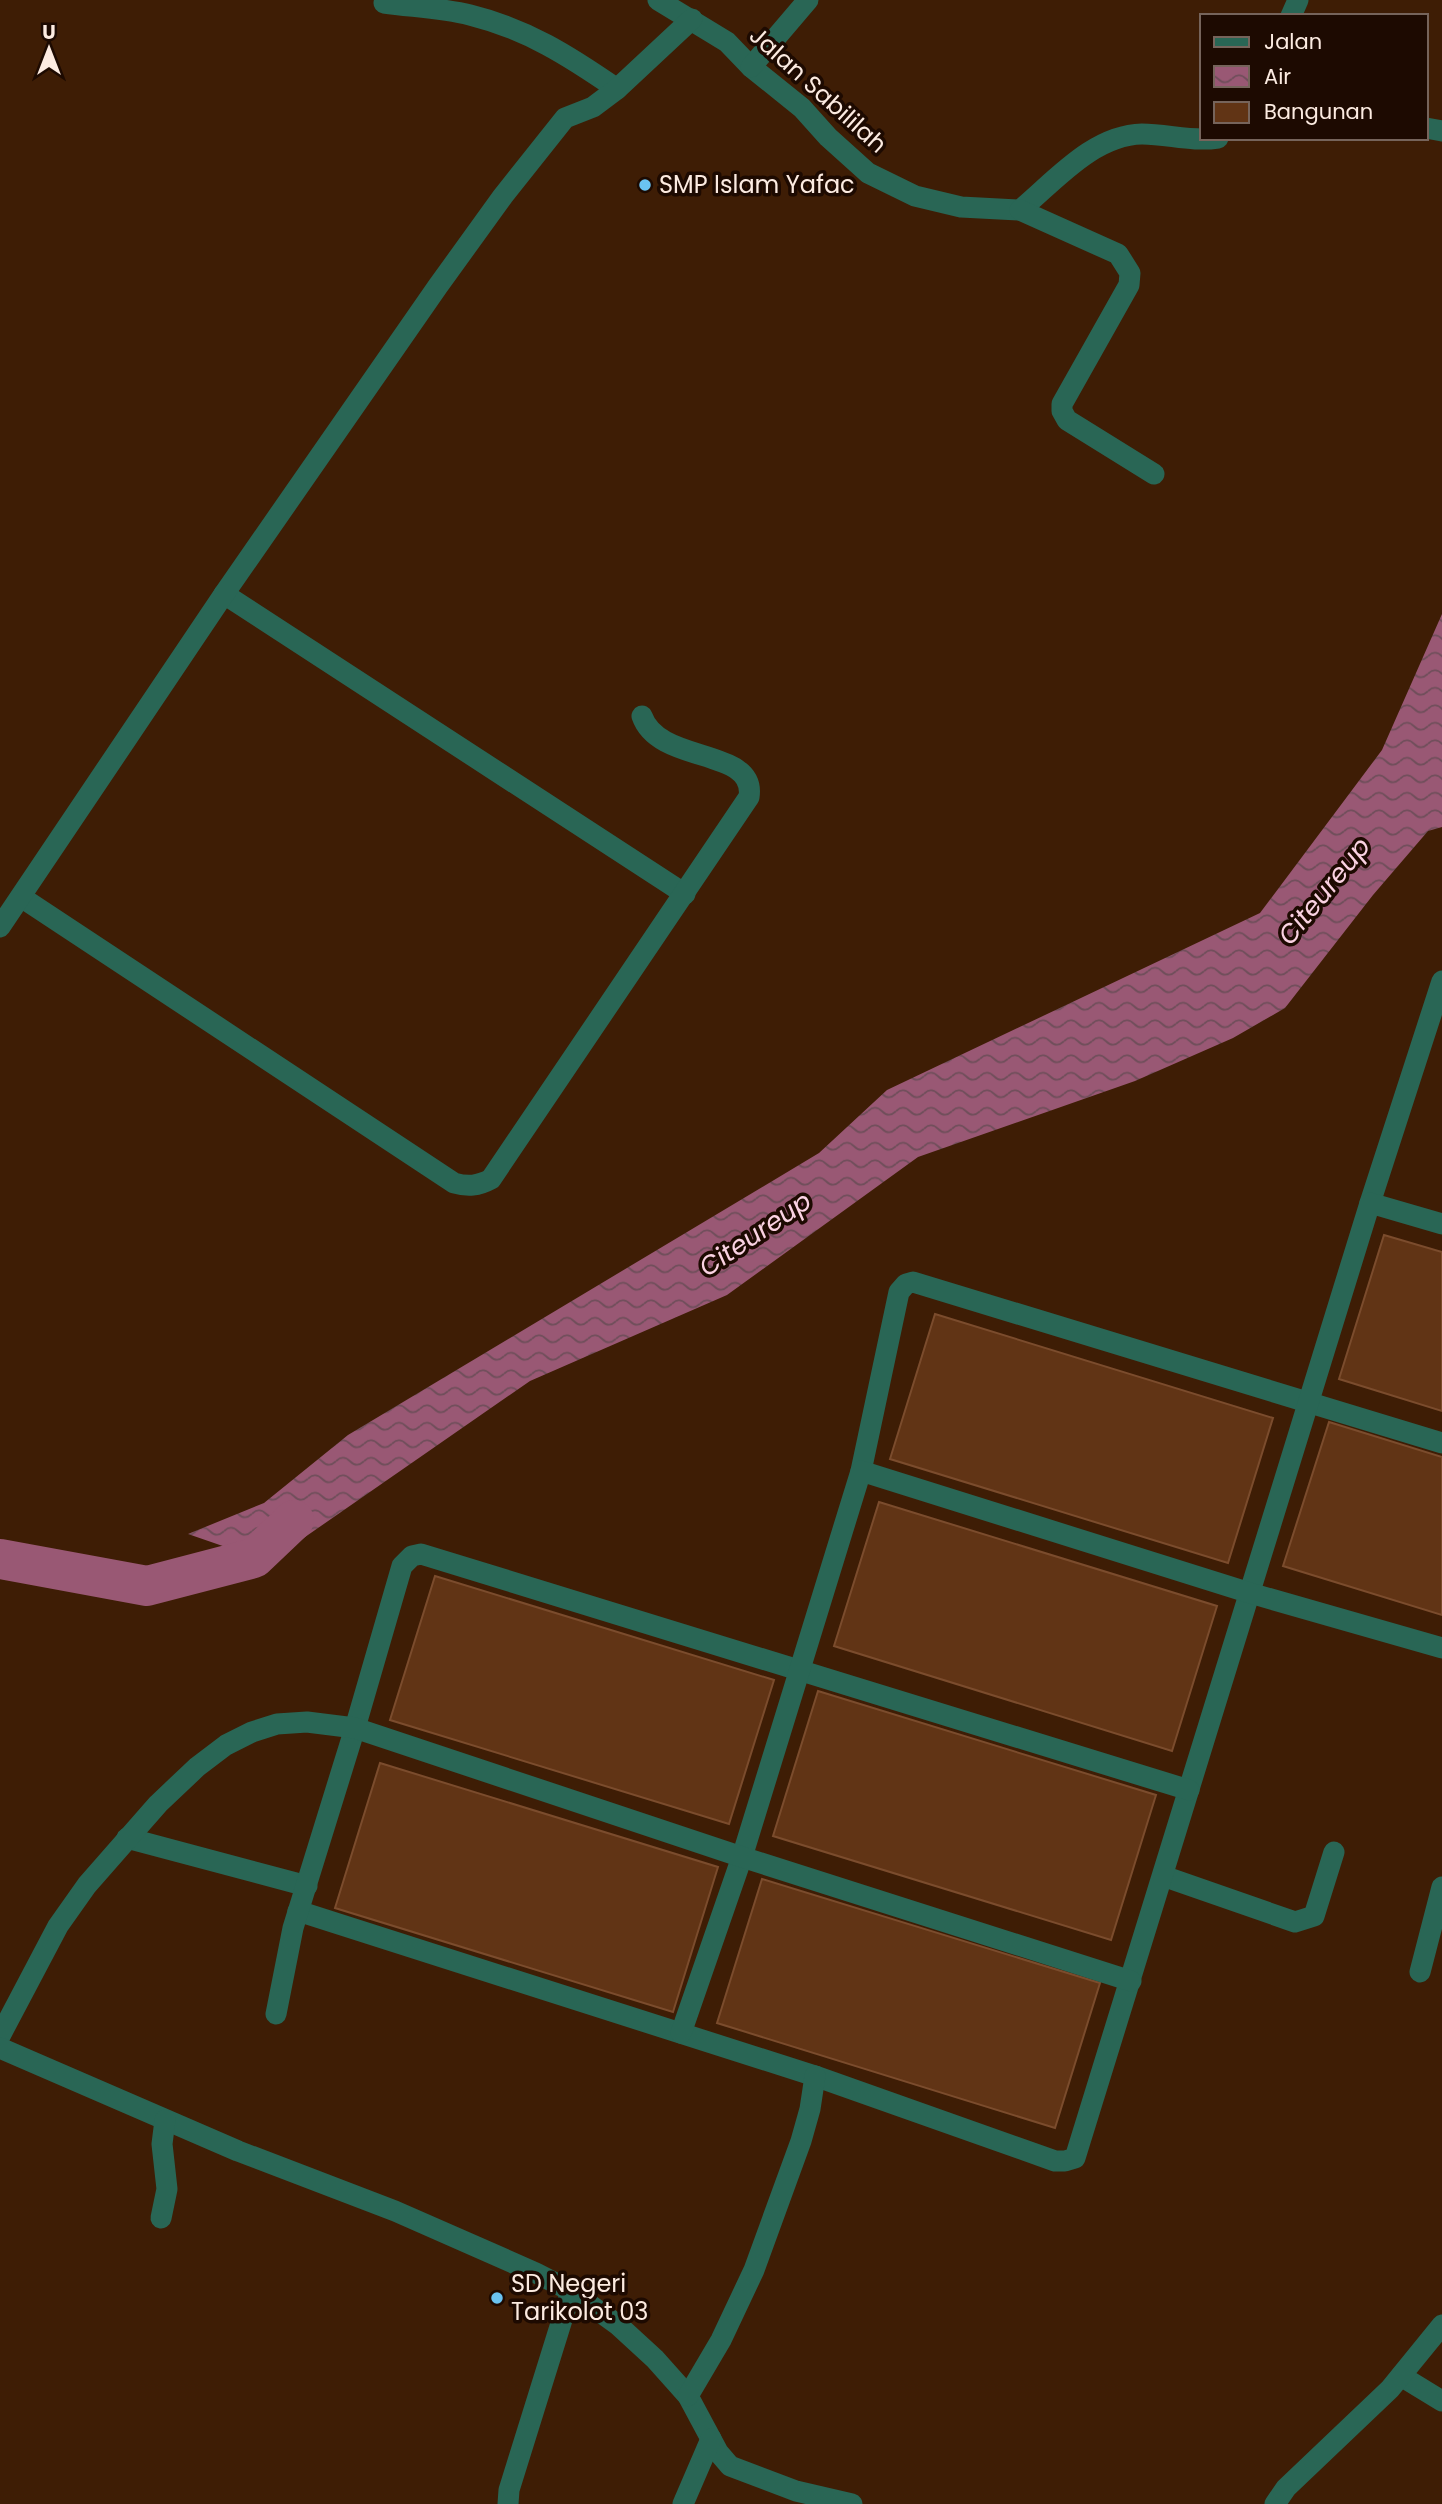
<svg xmlns="http://www.w3.org/2000/svg" width="1442" height="2504" font-family="Poppins,sans-serif">
<defs>
<pattern id="water-waves" width="16" height="10" patternUnits="userSpaceOnUse" patternTransform="scale(1.75)"><rect width="16" height="10" fill="#995874"/><path d="M0 5q4-4 8 0t8 0" fill="none" stroke="#6f4e5a"/></pattern>
</defs>
<rect width="100%" height="100%" fill="#3e1d05"/>
<path fill="url(#water-waves)" d="M1442,614V827L1428,831L1373,895L1285,1008L1233,1038L1135,1081L918,1157L727,1295L530,1381L269,1562L188,1534L264,1503L348,1435L819,1153L887,1090L1260,913L1382,750Z"/>
<g fill="none" stroke-linecap="round" stroke-linejoin="round">
<path stroke="#995874" stroke-width="40" d="M0,1559L147,1586L254,1558L294,1520"/>
</g>
<g fill="#613415" stroke="#7b4c2d" stroke-width="2">
<path d="M1384,1235L1442,1252V1411L1339,1379Z"/>
<path d="M935,1314L1273,1418L1228,1563L890,1459Z"/>
<path d="M1329,1422L1442,1457V1615L1283,1566Z"/>
<path d="M879,1502L1217,1606L1172,1751L834,1646Z"/>
<path d="M435,1576L774,1680L729,1824L390,1720Z"/>
<path d="M818,1691L1156,1795L1111,1940L773,1836Z"/>
<path d="M380,1763L718,1867L673,2012L335,1908Z"/>
<path d="M762,1879L1100,1983L1055,2128L717,2023Z"/>
</g>
<g fill="none" stroke-linecap="round" stroke-linejoin="round">
<g stroke="#296655" stroke-width="21">
<path d="M658,0L727,42L751,67L802,108L828,137L868,173L915,196L961,207L1020,210C1055,181 1093,135 1142,134C1168,134 1192,142 1218,138"/>
<path d="M384,3C412,7 442,8 470,15C527,29 569,56 617,89"/>
<path d="M1291,16L1298,0"/>
<path d="M751,67L808,0"/>
<path d="M1426,128L1442,131"/>
<path d="M1020,210L1118,254L1130,273L1129,285L1062,404V411L1067,420L1154,474"/>
<path d="M224,594L685,894"/>
<path d="M21,897L454,1183C468,1187 478,1186 491,1179L749,797C757,747 659,765 642,716"/>
<path d="M0,927L224,594L438,286L503,196L565,118L593,107L617,89L692,19"/>
<path d="M1370,1203L1442,981"/>
<path d="M861,1471L899,1292L906,1284L913,1282L1442,1443"/>
<path d="M127,1838L307,1886"/>
<path d="M1163,1876L1295,1922L1314,1916L1334,1852"/>
<path d="M298,1911L815,2076L1055,2161H1065L1075,2158L1370,1203L1442,1224"/>
<path d="M1420,1972L1442,1887"/>
<path d="M276,2014L293,1928L355,1728L402,1566L412,1556L421,1554L1189,1790"/>
<path d="M681,2033L742,1857L861,1471L1250,1593L1442,1648"/>
<path d="M0,2036L58,1926L87,1885L158,1804L197,1767L226,1745L252,1732L277,1724L307,1722L355,1728L742,1857L1131,1981"/>
<path d="M0,2048L238,2151L395,2211L536,2273L571,2291L618,2325L655,2359L688,2396L718,2452L730,2466L796,2491L852,2504"/>
<path d="M161,2218L167,2189L162,2144L165,2120"/>
<path d="M1401,2376L1442,2401"/>
<path d="M688,2396L721,2340L754,2270L801,2141L810,2109L815,2076"/>
<path d="M508,2504L509,2490L571,2291"/>
<path d="M683,2504L711,2439"/>
<path d="M1275,2504L1286,2488L1390,2389L1442,2325"/>
</g>
</g>
<g fill="#6ac3f1" stroke="#1d0a01" stroke-width="2.5">
<circle cx="645" cy="185" r="7"/>
<circle cx="497" cy="2298" r="7"/>
</g>
<g text-anchor="middle" stroke-width="7" stroke-linejoin="round" paint-order="stroke">
<g font-size="24" fill="#fcebe1" stroke="#1d0a01">
<text transform="translate(818 90) rotate(42)" y="8">Jalan Sabililah</text>
</g>
<g font-size="24" fill="#fcebe1" stroke="#1d0a01" text-anchor="start">
<text x="659" y="193">SMP Islam Yafac</text>
<text x="511" y="2292">SD Negeri<tspan x="511" dy="28">Tarikolot 03</tspan></text>
</g>
<g font-size="26" font-style="italic" fill="#fad2e2" stroke="#1d0a01">
<text transform="translate(1324 891) rotate(-51)" y="9">Citeureup</text>
<text transform="translate(755 1234) rotate(-34)" y="9">Citeureup</text>
</g>
</g>
<rect x="1200" y="14" width="228" height="126" fill="#1d0a01" stroke="#76645b" stroke-width="2"/>
<rect x="1214" y="37" width="35" height="10" fill="#296655" stroke="#76645b" stroke-width="2"/>
<text x="1264" y="49" font-size="21" fill="#fcebe1">Jalan</text>
<rect x="1214" y="66" width="35" height="21" fill="url(#water-waves)" stroke="#76645b" stroke-width="2"/>
<text x="1264" y="84" font-size="21" fill="#fcebe1">Air</text>
<rect x="1214" y="102" width="35" height="21" fill="#613415" stroke="#76645b" stroke-width="2"/>
<text x="1264" y="119" font-size="21" fill="#fcebe1">Bangunan</text>
<g transform="translate(49 49)" stroke="#1d0a01" stroke-width="5" paint-order="stroke">
<path d="M0-5L12 26L0 18L-12 26Z" fill="#fcebe1"/>
<text y="-10" font-size="19" font-weight="bold" text-anchor="middle" fill="#fcebe1">U</text>
</g>
</svg>
